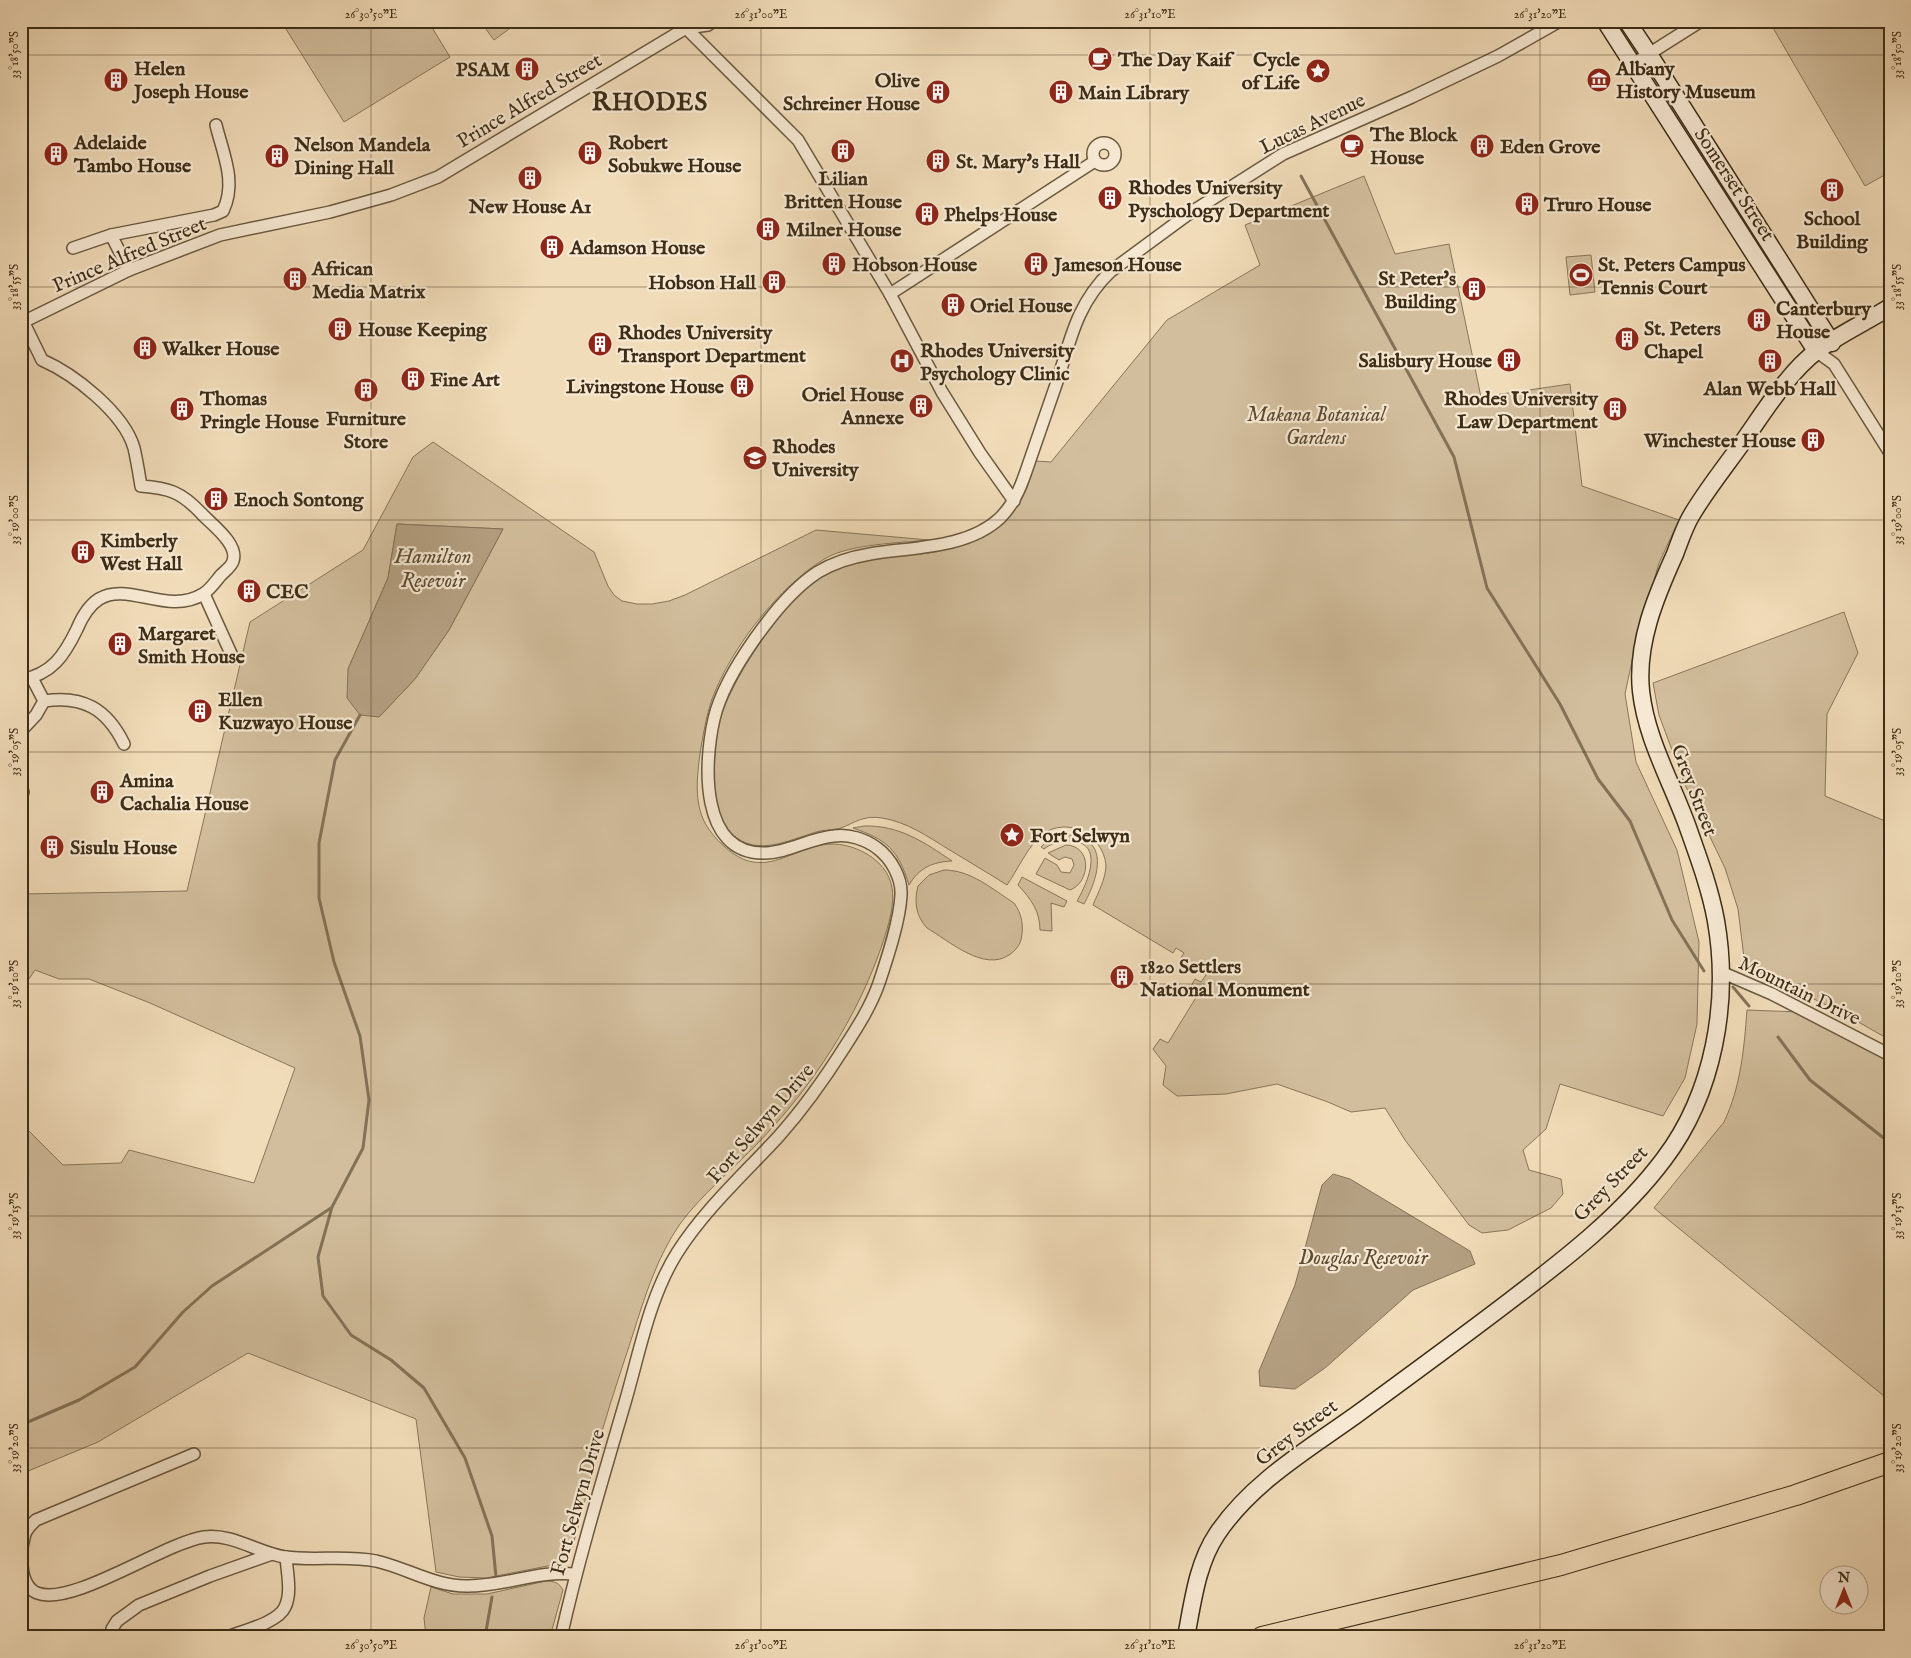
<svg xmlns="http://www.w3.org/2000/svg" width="1911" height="1658" font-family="'IM FELL English',serif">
<rect width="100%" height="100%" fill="#f1dcb9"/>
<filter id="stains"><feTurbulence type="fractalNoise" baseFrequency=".004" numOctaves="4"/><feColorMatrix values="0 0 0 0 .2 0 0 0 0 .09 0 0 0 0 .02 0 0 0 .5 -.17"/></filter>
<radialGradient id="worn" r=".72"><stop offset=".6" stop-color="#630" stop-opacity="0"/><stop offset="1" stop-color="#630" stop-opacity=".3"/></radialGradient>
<g fill="#d2be9d" stroke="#88765a" fill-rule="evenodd">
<path d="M281,21H428L450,57L344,122Z"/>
<path d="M480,21H520L494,40Z"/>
<path d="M1769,21H1890V172L1865,186Z"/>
<path d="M1364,176L1395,254L1449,244L1481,397L1570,384L1582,486L1679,520L1659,563L1635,647L1625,694L1636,762L1677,850L1699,942L1697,1024L1685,1078L1663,1116L1560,1084L1546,1129L1523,1150L1529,1170L1561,1179L1563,1194L1551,1208L1508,1230L1482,1233L1469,1225L1405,1140L1385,1108L1351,1112L1328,1102L1277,1084L1226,1094L1177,1096L1163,1085L1166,1066L1153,1049L1160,1039L1168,1043L1200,991L1191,986L1195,979L1201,982L1206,975L1180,959L1184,953L1176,948L1173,953L1093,905C1098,893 1106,878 1106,865C1103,835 1068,816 1043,834C1029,844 1017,871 1007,885C988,873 968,861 948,849C927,836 907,822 882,818C864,815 856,822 841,828C834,830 826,830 820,831C793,838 762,856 737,838C719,826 714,800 714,780C714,760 715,739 720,720C729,684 778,610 807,587C814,581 824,575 832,570C863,554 896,557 929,553C953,549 978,540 997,527C1020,510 1029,487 1035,461L1051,462L1167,320L1260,265L1245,225Z"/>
<path d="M1591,255L1595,292L1570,295L1566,257Z"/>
<path d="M433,442L594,552L608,586L614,595L622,601L637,604H652L669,601L685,595L816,530L929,540C899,543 851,544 826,558C779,586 731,648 712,699C706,717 703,735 700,754C697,776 694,802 705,823C714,839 734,859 753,862C776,866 798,849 821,845C838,842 853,846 867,854C903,876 894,908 883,942C858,1017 813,1086 758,1143C734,1168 700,1196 680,1224C657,1257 645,1296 633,1334C623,1365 612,1397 603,1428C591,1471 583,1515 569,1557L563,1563L486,1578L459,1577L436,1572L416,1419L248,1353L98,1442L21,1474V1131H29L63,1165L121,1163L129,1150L254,1183L295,1068L150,1003L89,979H59L35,970L29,979L21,981V894L187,891L250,622L363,550L413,457ZM397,524L503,529L449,630L415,679L379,717L348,669L388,578Z"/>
<path d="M1844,612L1858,653L1827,714L1825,796L1890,823V1040L1839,1011L1745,966L1738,909L1725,868L1685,785L1659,715L1653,683Z"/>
<path d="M864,826C899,825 924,842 952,861C932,862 919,868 909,885C898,849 887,840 853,828Z"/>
<path d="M1074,835C1111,843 1096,882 1084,904L1077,901C1087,884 1106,842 1070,841C1060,840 1052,843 1044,849L1041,847C1050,837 1061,835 1074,835Z"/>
<path d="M1066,845C1093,846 1090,883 1070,890L1036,874L1045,858L1057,865L1061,872L1070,873L1074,865L1072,859L1065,857L1059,860L1048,853Z"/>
<path d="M944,870C971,870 992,889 1014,903C1022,914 1024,926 1021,940C1019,946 1015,951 1009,955C984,972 949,941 927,928C916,916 914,902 918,886L929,875Z"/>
<path d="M1022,877L1067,901L1064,907L1051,903L1052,931L1040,930C1040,911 1031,899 1018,885Z"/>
<path d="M1747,1010L1799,1012L1890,1062V1401L1654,1208L1724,1122C1741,1086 1744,1049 1747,1010Z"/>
<path d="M546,1581C555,1581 559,1583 563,1590L550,1637H426L424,1618L431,1587L453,1594H487Z"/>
</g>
<g fill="#b4a082" stroke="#847257">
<path d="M397,524L503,529L449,630L415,679L379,717L360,715L347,698L348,669L388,578Z"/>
<path d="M1333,1174L1350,1179L1470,1251L1475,1264L1413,1290L1325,1368L1295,1389L1260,1386L1259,1371L1295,1285L1322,1185Z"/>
</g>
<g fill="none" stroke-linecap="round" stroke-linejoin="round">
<g stroke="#847257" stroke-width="3">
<path d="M1301,176L1454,457L1487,588L1560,704L1598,779L1630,821L1672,920L1704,971"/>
<path d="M360,715L335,760L319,843V898L334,962L360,1036L369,1100L363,1148L332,1207L318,1257L323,1296L351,1335L391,1360L424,1388L465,1458L492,1536L496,1577"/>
<path d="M1733,987L1749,1006"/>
<path d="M1778,1037L1810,1080L1890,1143"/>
<path d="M21,1425L79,1400L135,1367L183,1312L212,1286L331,1208"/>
<path d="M485,1637L492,1597"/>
</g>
<defs>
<g id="minor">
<path d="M683,23L686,28L798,140L890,294L942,392L980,453L1014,501"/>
<path d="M686,28L708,25L713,21"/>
<path d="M1633,64L1701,21"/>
<circle cx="1104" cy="154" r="11"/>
<path d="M111,235L214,215L223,211C237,182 223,154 216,125"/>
<path d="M73,248L111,235L129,270"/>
<path d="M890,294L1095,161"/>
<path d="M21,323L129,270L220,235L330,212L391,195L438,177L686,28L692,21"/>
<path d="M1816,351L1834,364L1890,453"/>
<path d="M204,594L233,658"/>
<path d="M21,680C52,674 64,656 77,629C82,617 88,606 99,599C128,581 168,616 203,594C210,590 216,581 221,575C225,571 232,566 233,561C239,544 211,524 201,513C181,492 169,488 141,486C139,474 137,461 134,448C124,413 74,374 42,360L23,321"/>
<path d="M44,701C83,695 107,709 124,744"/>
<path d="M21,731L36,715L44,701L32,678"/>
<path d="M21,790L23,792"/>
<path d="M1721,972L1772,994L1890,1055"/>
<path d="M194,1454L36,1520C32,1524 27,1528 25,1534C20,1550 18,1585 37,1593C72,1607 164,1543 204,1537C232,1533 258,1553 285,1557C315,1561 346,1555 376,1561C407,1568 434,1586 466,1586C503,1587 538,1570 575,1574"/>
<path d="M111,1637L112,1629L117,1621L139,1605L210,1576L272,1554"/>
<path d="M227,1637C242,1631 278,1623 285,1607C292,1593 287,1572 286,1557"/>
<path d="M561,1637C579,1557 603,1478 626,1399C640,1350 650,1296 677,1253C705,1209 744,1174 779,1136C803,1109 825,1078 844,1048C857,1028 871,1006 879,983C887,959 900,920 901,895C902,878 891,858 877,848C865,839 849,834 834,836C810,838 788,853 764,853C699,854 704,762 714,719C724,675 779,597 818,572C833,563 852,557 870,554C911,547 967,549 1000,518C1018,500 1024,477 1032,454C1041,428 1050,402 1059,376C1071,336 1079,301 1111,271L1187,215L1283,154L1412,97L1498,56L1560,21"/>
</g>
<g id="secondary">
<path d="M1605,21L1816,351"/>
<path d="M1627,21L1649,54L1832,343"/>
<path d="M1186,1637C1193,1601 1197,1564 1217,1534C1251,1483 1307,1450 1356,1415C1408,1377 1460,1339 1511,1300C1565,1259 1622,1215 1664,1159C1714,1093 1730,1001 1716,921C1710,888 1698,856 1687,825C1671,781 1646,738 1641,691C1636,643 1656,596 1675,554C1680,541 1684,528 1691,516C1708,487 1730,461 1749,433C1767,407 1791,370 1818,350C1840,334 1866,322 1890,307"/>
</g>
<path id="trunk" d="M1262,1637L1561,1565L1796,1495L1890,1462"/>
</defs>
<use href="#minor" stroke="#6a593f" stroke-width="14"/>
<use href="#secondary" stroke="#3d2d16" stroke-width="19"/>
<use href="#trunk" stroke="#3d2d16" stroke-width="22"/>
<use href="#minor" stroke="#f6e8d2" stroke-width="11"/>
<use href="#secondary" stroke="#f6e8d2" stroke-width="16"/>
<use href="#trunk" stroke="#f1dcb9" stroke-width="20"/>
</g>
<path fill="none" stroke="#3d2d16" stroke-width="1" stroke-opacity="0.45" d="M371,21V1637M761,21V1637M1150,21V1637M1540,21V1637M21,55H1890M21,287H1890M21,520H1890M21,752H1890M21,984H1890M21,1216H1890M21,1448H1890"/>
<defs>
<symbol id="cafe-disc" viewBox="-11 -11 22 22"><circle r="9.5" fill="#8f2418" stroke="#f6e8d2"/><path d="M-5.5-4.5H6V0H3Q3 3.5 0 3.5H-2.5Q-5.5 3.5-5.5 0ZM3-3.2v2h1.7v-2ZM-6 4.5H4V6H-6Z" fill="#fff"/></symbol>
<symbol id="building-disc" viewBox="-11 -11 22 22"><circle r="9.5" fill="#8f2418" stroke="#f6e8d2"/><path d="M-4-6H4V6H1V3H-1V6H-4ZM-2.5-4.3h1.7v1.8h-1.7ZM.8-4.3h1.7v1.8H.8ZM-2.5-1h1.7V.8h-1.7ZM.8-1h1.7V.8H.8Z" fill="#fff"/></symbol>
<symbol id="sight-disc" viewBox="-11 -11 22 22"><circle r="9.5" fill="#8f2418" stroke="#f6e8d2"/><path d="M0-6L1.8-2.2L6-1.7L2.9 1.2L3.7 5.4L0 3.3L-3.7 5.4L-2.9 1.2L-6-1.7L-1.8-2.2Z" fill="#fff"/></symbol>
<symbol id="museum-disc" viewBox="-11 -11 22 22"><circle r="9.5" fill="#8f2418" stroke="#f6e8d2"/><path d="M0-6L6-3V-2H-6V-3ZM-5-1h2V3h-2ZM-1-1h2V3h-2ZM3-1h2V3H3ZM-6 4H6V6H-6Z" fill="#fff"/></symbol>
<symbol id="stadium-disc" viewBox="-11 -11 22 22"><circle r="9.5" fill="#8f2418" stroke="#f6e8d2"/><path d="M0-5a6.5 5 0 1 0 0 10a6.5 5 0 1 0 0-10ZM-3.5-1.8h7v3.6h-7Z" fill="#fff"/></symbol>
<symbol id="hospital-disc" viewBox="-11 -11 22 22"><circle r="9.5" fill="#8f2418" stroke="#f6e8d2"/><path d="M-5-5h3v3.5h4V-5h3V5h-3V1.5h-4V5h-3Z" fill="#fff"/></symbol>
<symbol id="university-disc" viewBox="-11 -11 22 22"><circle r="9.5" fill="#8f2418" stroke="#f6e8d2"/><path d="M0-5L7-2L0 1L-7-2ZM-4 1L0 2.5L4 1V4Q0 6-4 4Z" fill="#fff"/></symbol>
</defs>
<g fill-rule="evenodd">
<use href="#cafe-disc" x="1086" y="45" width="28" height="28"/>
<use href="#building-disc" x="513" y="55" width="28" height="28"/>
<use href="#sight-disc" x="1304" y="57" width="28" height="28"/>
<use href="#building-disc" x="102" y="66" width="28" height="28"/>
<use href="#museum-disc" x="1585" y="66" width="28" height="28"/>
<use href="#building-disc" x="924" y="78" width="28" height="28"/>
<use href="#building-disc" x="1047" y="78" width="28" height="28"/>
<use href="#cafe-disc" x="1338" y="132" width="28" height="28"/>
<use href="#building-disc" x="1468" y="132" width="28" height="28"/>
<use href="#building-disc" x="829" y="137" width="28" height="28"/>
<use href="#building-disc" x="576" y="139" width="28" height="28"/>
<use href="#building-disc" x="42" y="140" width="28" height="28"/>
<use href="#building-disc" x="263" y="142" width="28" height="28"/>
<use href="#building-disc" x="924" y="147" width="28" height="28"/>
<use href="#building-disc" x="516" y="164" width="28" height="28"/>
<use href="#building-disc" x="1818" y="176" width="28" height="28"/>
<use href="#building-disc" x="1096" y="184" width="28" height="28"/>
<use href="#building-disc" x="1513" y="190" width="28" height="28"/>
<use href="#building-disc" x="913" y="200" width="28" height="28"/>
<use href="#building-disc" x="754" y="215" width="28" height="28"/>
<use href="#building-disc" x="538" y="233" width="28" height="28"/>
<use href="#building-disc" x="820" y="250" width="28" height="28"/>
<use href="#building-disc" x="1022" y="250" width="28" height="28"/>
<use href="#stadium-disc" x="1567" y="261" width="28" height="28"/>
<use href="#building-disc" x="281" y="265" width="28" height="28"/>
<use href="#building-disc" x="760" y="268" width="28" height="28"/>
<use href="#building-disc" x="1460" y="275" width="28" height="28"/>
<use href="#building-disc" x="939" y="291" width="28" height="28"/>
<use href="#building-disc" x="1745" y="306" width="28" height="28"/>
<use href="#building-disc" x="326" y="315" width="28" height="28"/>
<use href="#building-disc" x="1613" y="325" width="28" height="28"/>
<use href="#building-disc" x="586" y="330" width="28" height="28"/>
<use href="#building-disc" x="131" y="334" width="28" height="28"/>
<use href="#building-disc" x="1495" y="346" width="28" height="28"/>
<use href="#hospital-disc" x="888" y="347" width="28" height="28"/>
<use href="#building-disc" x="1756" y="347" width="28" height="28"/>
<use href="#building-disc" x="399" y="365" width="28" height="28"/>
<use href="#building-disc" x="728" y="372" width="28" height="28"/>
<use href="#building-disc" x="352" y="376" width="28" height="28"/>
<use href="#building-disc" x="907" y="392" width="28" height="28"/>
<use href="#building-disc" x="168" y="395" width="28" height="28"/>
<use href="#building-disc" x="1601" y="395" width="28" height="28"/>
<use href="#building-disc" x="1799" y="426" width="28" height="28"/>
<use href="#university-disc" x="741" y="444" width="28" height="28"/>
<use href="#building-disc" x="202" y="485" width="28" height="28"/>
<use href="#building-disc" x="69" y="538" width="28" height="28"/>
<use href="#building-disc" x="235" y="577" width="28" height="28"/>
<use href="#building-disc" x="106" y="630" width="28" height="28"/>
<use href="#building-disc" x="186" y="697" width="28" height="28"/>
<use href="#building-disc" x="88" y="778" width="28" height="28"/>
<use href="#sight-disc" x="998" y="821" width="28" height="28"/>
<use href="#building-disc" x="38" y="833" width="28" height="28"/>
<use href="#building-disc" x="1108" y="963" width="28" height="28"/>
</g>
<g text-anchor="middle" stroke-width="4.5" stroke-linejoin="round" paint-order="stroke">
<g font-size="20" font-weight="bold" fill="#3d2d16" stroke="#f6e8d2" text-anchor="start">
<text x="1118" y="66">The Day Kaif</text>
<text x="1300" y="66" text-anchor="end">Cycle<tspan x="1300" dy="23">of Life</tspan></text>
<text x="134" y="75">Helen<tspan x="134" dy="23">Joseph House</tspan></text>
<text x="1616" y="75">Albany<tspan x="1616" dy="23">History Museum</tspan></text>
<text x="510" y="76" text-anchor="end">PSAM</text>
<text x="920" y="87" text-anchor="end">Olive<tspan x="920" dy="23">Schreiner House</tspan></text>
<text x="1078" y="99">Main Library</text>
<text x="1370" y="141">The Block<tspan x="1370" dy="23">House</tspan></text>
<text x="74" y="149">Adelaide<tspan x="74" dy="23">Tambo House</tspan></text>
<text x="608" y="149">Robert<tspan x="608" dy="23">Sobukwe House</tspan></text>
<text x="294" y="151">Nelson Mandela<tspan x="294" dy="23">Dining Hall</tspan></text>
<text x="1500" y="153">Eden Grove</text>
<text x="956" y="168">St. Mary's Hall</text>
<text x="843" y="185" text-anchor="middle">Lilian<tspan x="843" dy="23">Britten House</tspan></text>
<text x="1128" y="194">Rhodes University<tspan x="1128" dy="23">Pyschology Department</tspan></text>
<text x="1544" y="211">Truro House</text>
<text x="530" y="213" text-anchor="middle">New House A1</text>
<text x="944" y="221">Phelps House</text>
<text x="1832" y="225" text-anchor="middle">School<tspan x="1832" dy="23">Building</tspan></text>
<text x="786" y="236">Milner House</text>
<text x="570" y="254">Adamson House</text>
<text x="852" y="271">Hobson House</text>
<text x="1054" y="271">Jameson House</text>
<text x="1598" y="271">St. Peters Campus<tspan x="1598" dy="23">Tennis Court</tspan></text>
<text x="312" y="275">African<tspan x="312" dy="23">Media Matrix</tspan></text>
<text x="1456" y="285" text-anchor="end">St Peter's<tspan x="1456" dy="23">Building</tspan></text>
<text x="756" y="289" text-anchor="end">Hobson Hall</text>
<text x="970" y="312">Oriel House</text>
<text x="1776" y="315">Canterbury<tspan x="1776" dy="23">House</tspan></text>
<text x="1644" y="335">St. Peters<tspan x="1644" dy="23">Chapel</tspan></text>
<text x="358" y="336">House Keeping</text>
<text x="618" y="339">Rhodes University<tspan x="618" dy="23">Transport Department</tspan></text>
<text x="162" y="355">Walker House</text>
<text x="920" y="357">Rhodes University<tspan x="920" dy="23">Psychology Clinic</tspan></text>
<text x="1492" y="367" text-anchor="end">Salisbury House</text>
<text x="430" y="386">Fine Art</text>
<text x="724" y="393" text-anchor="end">Livingstone House</text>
<text x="1770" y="395" text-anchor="middle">Alan Webb Hall</text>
<text x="904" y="401" text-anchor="end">Oriel House<tspan x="904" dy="23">Annexe</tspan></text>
<text x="200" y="405">Thomas<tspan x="200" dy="23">Pringle House</tspan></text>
<text x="1598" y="405" text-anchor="end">Rhodes University<tspan x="1598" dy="23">Law Department</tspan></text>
<text x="366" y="425" text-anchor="middle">Furniture<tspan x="366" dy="23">Store</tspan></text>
<text x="1796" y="447" text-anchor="end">Winchester House</text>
<text x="772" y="453">Rhodes<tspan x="772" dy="23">University</tspan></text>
<text x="234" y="506">Enoch Sontong</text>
<text x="100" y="547">Kimberly<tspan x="100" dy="23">West Hall</tspan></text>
<text x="266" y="598">CEC</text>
<text x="138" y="640">Margaret<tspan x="138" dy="23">Smith House</tspan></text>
<text x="218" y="706">Ellen<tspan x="218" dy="23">Kuzwayo House</tspan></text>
<text x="120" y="787">Amina<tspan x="120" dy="23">Cachalia House</tspan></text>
<text x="1030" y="842">Fort Selwyn</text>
<text x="70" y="854">Sisulu House</text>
<text x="1140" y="973">1820 Settlers<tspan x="1140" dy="23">National Monument</tspan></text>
</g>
<g font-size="20" fill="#3d2d16" stroke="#f6e8d2">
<text transform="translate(529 100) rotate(-31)" y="7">Prince Alfred Street</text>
<text transform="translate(1312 123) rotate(-26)" y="7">Lucas Avenue</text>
<text transform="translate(1735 184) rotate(57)" y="7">Somerset Street</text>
<text transform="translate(129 254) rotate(-23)" y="7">Prince Alfred Street</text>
<text transform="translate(1695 790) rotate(69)" y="7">Grey Street</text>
<text transform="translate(1800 990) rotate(26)" y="7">Mountain Drive</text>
<text transform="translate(760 1123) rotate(-49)" y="7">Fort Selwyn Drive</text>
<text transform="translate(1610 1183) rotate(-46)" y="7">Grey Street</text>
<text transform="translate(1296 1432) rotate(-37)" y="7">Grey Street</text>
<text transform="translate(577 1502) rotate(-74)" y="7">Fort Selwyn Drive</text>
</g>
<g font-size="20" font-style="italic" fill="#5b4a31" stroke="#f6e8d2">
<text x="1316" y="421">Makana Botanical<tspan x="1316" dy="23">Gardens</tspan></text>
</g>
<g font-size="21" font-style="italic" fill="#5b4a31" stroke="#f6e8d2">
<text x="433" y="563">Hamilton<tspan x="433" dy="24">Resevoir</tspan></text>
<text x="1363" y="1264">Douglas Resevoir</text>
</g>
<g font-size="25" font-weight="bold" letter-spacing="1" fill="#3d2d16" stroke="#f6e8d2">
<text x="650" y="110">RHODES</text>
</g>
</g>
<rect width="1911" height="1658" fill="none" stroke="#f1dcb9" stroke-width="55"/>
<g transform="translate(1844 1590)"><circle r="24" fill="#f6e8d2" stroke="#ac9d87"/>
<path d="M0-4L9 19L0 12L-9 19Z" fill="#8f2418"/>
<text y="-8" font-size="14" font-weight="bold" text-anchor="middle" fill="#3d2d16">N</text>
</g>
<rect x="28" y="28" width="1856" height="1602" fill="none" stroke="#3d2d16" stroke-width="2"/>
<g font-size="12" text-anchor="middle" fill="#3d2d16">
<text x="371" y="18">26°30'50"E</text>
<text x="761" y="18">26°31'00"E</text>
<text x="1150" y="18">26°31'10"E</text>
<text x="1540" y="18">26°31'20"E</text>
<text transform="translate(14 55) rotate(-90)" y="4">33°18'50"S</text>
<text transform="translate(1897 55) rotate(-90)" y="4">33°18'50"S</text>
<text transform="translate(14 287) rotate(-90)" y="4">33°18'55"S</text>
<text transform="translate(1897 287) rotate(-90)" y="4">33°18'55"S</text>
<text transform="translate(14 520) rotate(-90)" y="4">33°19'00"S</text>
<text transform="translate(1897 520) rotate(-90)" y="4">33°19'00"S</text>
<text transform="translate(14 752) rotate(-90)" y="4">33°19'05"S</text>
<text transform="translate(1897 752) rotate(-90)" y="4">33°19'05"S</text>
<text transform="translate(14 984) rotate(-90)" y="4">33°19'10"S</text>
<text transform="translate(1897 984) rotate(-90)" y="4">33°19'10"S</text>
<text transform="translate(14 1216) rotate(-90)" y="4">33°19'15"S</text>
<text transform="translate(1897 1216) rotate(-90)" y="4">33°19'15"S</text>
<text transform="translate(14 1448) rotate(-90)" y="4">33°19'20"S</text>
<text transform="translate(1897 1448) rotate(-90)" y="4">33°19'20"S</text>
<text x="371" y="1649">26°30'50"E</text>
<text x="761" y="1649">26°31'00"E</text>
<text x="1150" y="1649">26°31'10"E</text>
<text x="1540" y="1649">26°31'20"E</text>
</g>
<rect width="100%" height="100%" filter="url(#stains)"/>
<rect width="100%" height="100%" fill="url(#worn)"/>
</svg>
